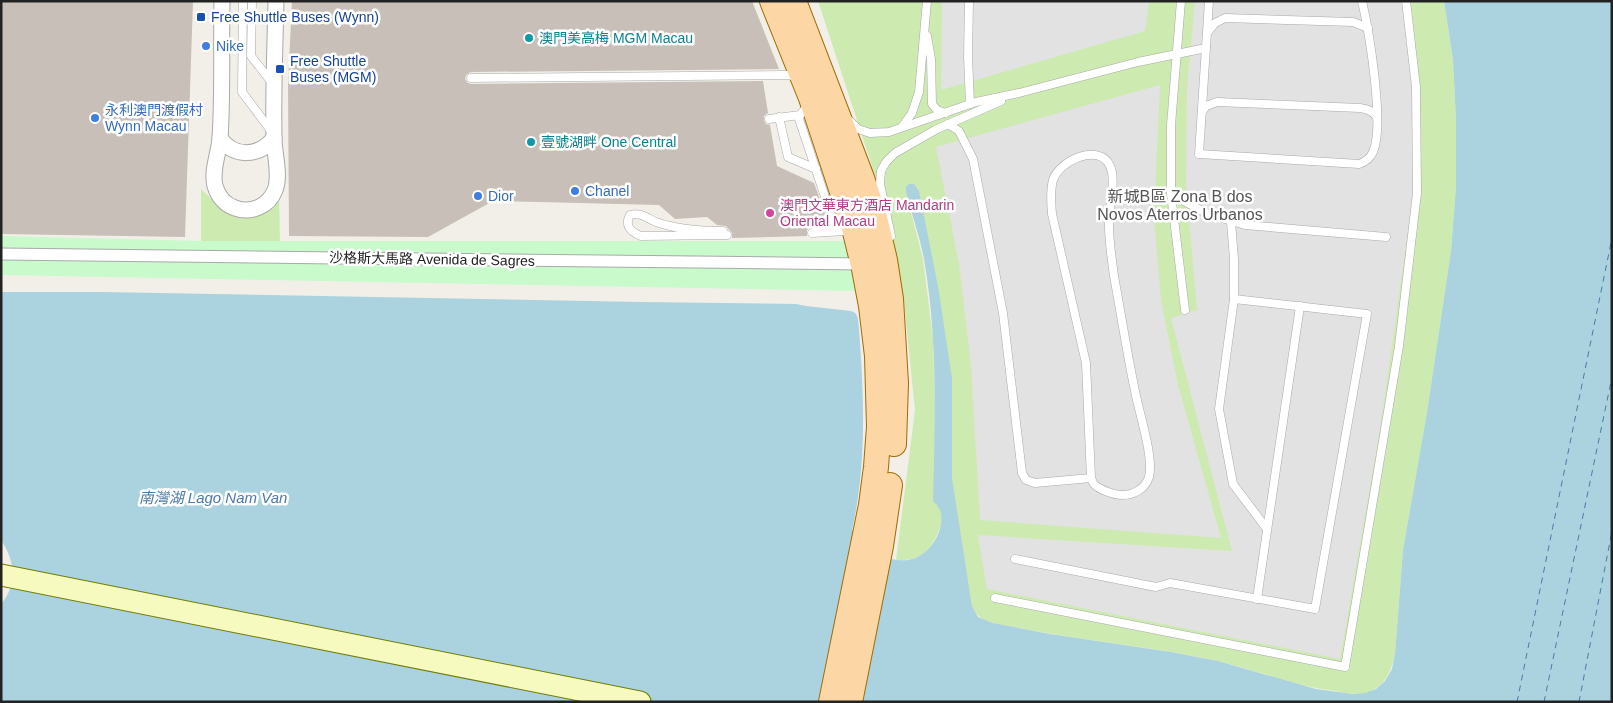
<svg xmlns="http://www.w3.org/2000/svg" width="1613" height="703" font-family="Arial,'Noto Sans SC',sans-serif">
<rect width="100%" height="100%" fill="#f2efe9"/>
<g fill="#cdebb0" fill-rule="evenodd">
<path d="M818,1H1444L1453,60L1456,122V186L1451,251L1427,412L1403,550L1395,653C1391,672 1385,688 1365,693C1355,695 1345,693 1335,691C1295,686 1257,670 1217,661C1178,652 1138,647 1098,641C1063,636 1028,630 993,623C982,619 977,617 972,606L958,519L941,524C934,547 922,562 896,560L915,410L904,302L887,212ZM906,193L934,268L938,286L933,501L935,407L933,339L923,259Z"/>
<path d="M201,189L216,203L230,211L279,194L280,241H201Z"/>
</g>
<path fill="#c8facc" d="M1,236L201,241H846L858,291L1,275Z"/>
<g fill="#e2e2e2">
<path d="M942,1H1149L1145,31L941,90Z"/>
<path d="M1195,1H1404L1412,63L1415,125L1413,196L1381,423L1340,659L987,589L978,535L1232,551L1171,318L1197,310L1186,185L1187,87Z"/>
<path d="M1160,85L1154,218L1161,301L1178,385L1221,538L980,520L971,366L959,264L936,147Z"/>
</g>
<path fill="#aad3df" d="M1444,1H1612V702H1V604C18,584 15,561 1,540V292H103L641,302L796,304L806,306L851,311C859,313 858,321 859,329C864,396 867,464 852,530L855,531L849,548L896,560C901,560 907,561 912,559C930,554 944,532 941,513C940,508 936,504 933,501C935,420 938,339 924,259C920,237 912,215 906,193V187L909,184H914L919,191L938,286L952,378V478L972,606L978,617L993,623L1050,634L1171,652L1218,661L1316,689L1353,694L1365,693L1376,689L1385,681L1392,669L1395,653L1403,550L1427,412L1451,251L1456,186V122L1453,60Z"/>
<g fill="none" stroke-linecap="round" stroke-linejoin="round">
<g stroke="#4a7aab" stroke-width="1" stroke-dasharray="6 5" stroke-linecap="butt">
<path d="M1517,702L1612,238"/>
<path d="M1544,702L1612,377"/>
<path d="M1579,702L1612,531"/>
</g>
</g>
<g fill="#c7bfb8">
<path d="M1,1H193L185,237L1,234Z"/>
<path d="M292,1H752L779,69L471,72L466,75L465,79L468,83L471,84L763,81L768,113L764,116V120L766,124L770,125L777,166L814,183L825,214L819,222L813,223L807,230V236L732,238V233L726,226L717,225L707,217L675,219L659,205L493,201L428,237L289,236L288,85Z"/>
</g>
<g fill="none" stroke-linecap="round" stroke-linejoin="round">
<defs>
<g id="service">
<path d="M243,1L242,92L272,132"/>
<path d="M252,1L251,56L273,84"/>
<path d="M969,1L968,57L970,104"/>
<path d="M1181,1L1171,125V194L1185,310"/>
<path d="M1209,1L1199,154L1359,164C1365,162 1370,159 1373,152C1385,126 1369,31 1362,1"/>
<path d="M1207,33L1215,23L1225,18L1353,22L1368,28"/>
<path d="M927,36L931,59L932,104L937,110L945,113"/>
<path d="M471,78L779,75H788L798,78"/>
<path d="M809,104L800,115L799,119L833,221L837,227L843,231"/>
<path d="M1202,112L1206,106L1217,102L1360,108C1368,109 1373,111 1377,118"/>
<path d="M779,117L788,157L816,169"/>
<path d="M769,119L800,115"/>
<path d="M849,120L858,129L870,133L889,132L976,102L1019,93L1138,62L1206,48"/>
<path d="M948,124L959,131L973,159L1003,313L1022,473L1026,480L1035,483L1091,478L1086,363L1052,214C1051,203 1050,191 1053,180C1059,161 1099,142 1110,166C1117,181 1108,210 1109,226C1109,242 1112,260 1114,276C1121,314 1127,353 1135,391C1139,413 1154,457 1149,477C1145,489 1134,495 1122,495C1115,495 1099,490 1094,484C1093,483 1092,480 1091,478"/>
<path d="M902,127L912,113L919,92L927,1"/>
<path d="M1171,194L1206,213L1245,225L1386,237"/>
<path d="M1231,222L1234,259V299L1219,409L1233,484L1267,529"/>
<path d="M816,228L827,227L831,223L832,218"/>
<path d="M723,231C701,231 678,230 656,222C647,218 640,212 630,215C624,226 631,232 641,236L727,235"/>
<path d="M812,233L845,231"/>
<path d="M891,236L880,184L881,171L886,162L895,153L937,129L1001,101"/>
<path d="M1015,559L1156,587L1170,583L1315,609L1367,314L1234,299"/>
<path d="M995,598L1345,667L1399,346L1417,193L1416,87L1406,1"/>
<path d="M1257,599L1300,306"/>
</g>
<path id="pedestrian" d="M1,254L863,264"/>
<g id="minor">
<path d="M222,1C221,47 223,92 220,138C219,153 211,171 215,186C218,196 225,205 235,208C251,214 269,206 275,190C281,176 274,153 274,138C273,92 275,47 276,1"/>
<path d="M220,138C234,158 259,157 274,138"/>
</g>
<path id="secondary" d="M1,575L640,702"/>
<g id="primary">
<path d="M772,1L811,98L854,228L864,269L871,306L877,356L879,427L876,467L871,505L831,702"/>
<path d="M794,1L862,178L875,218L885,260L891,299L896,383L894,444"/>
<path d="M850,702L881,546L890,485"/>
</g>
</defs>
<use href="#service" stroke="#a9a9a9" stroke-width="9"/>
<use href="#pedestrian" stroke="#a9a9a9" stroke-width="13"/>
<use href="#minor" stroke="#a9a9a9" stroke-width="17"/>
<use href="#secondary" stroke="#707d05" stroke-width="23"/>
<use href="#primary" stroke="#a06b00" stroke-width="26"/>
<use href="#service" stroke="#fff" stroke-width="8"/>
<use href="#pedestrian" stroke="#fff" stroke-width="11"/>
<use href="#minor" stroke="#fff" stroke-width="15"/>
<use href="#secondary" stroke="#f7fabf" stroke-width="21"/>
<use href="#primary" stroke="#fcd6a4" stroke-width="24"/>
</g>
<g fill="#1a4fb4" stroke="#fff" stroke-width="2">
<rect x="196" y="12" width="10" height="10" rx="2.5"/>
<rect x="275" y="64" width="10" height="10" rx="2.5"/>
</g>
<g fill="#0f9aa8" stroke="#fff" stroke-width="2">
<circle cx="529" cy="38" r="5"/>
<circle cx="531" cy="142" r="5"/>
</g>
<g fill="#3f7fe0" stroke="#fff" stroke-width="2">
<circle cx="206" cy="46" r="5"/>
<circle cx="95" cy="118" r="5"/>
<circle cx="575" cy="191" r="5"/>
<circle cx="478" cy="196" r="5"/>
</g>
<circle fill="#d1479c" stroke="#fff" stroke-width="2" cx="770" cy="213" r="5"/>
<g text-anchor="middle" stroke-width="5" stroke-linejoin="round" paint-order="stroke">
<g font-size="14" fill="#164399" stroke="#fff" text-anchor="start">
<text x="211" y="22">Free Shuttle Buses (Wynn)</text>
<text x="290" y="66">Free Shuttle<tspan x="290" dy="16">Buses (MGM)</tspan></text>
</g>
<g font-size="14" fill="#0d838f" stroke="#fff" text-anchor="start">
<text x="539" y="43">澳門美高梅 MGM Macau</text>
<text x="541" y="147">壹號湖畔 One Central</text>
</g>
<g font-size="14" fill="#366cbe" stroke="#fff" text-anchor="start">
<text x="216" y="51">Nike</text>
<text x="105" y="115">永利澳門渡假村<tspan x="105" dy="16">Wynn Macau</tspan></text>
<text x="585" y="196">Chanel</text>
<text x="488" y="201">Dior</text>
</g>
<g font-size="14" fill="#b23c85" stroke="#fff" text-anchor="start">
<text x="780" y="210">澳門文華東方酒店 Mandarin<tspan x="780" dy="16">Oriental Macau</tspan></text>
</g>
<g font-size="14" fill="#222" stroke="#fff">
<text transform="translate(432 259) rotate(1)" y="5">沙格斯大馬路 Avenida de Sagres</text>
</g>
<g font-size="15" font-style="italic" fill="#4a7aab" stroke="#fff">
<text x="213" y="503">南灣湖 Lago Nam Van</text>
</g>
<g font-size="16" fill="#555" stroke="#fff">
<text x="1180" y="202">新城B區 Zona B dos<tspan x="1180" dy="18">Novos Aterros Urbanos</tspan></text>
</g>
</g>
<rect width="1613" height="703" fill="none" stroke="#222222" stroke-width="5"/>
</svg>
